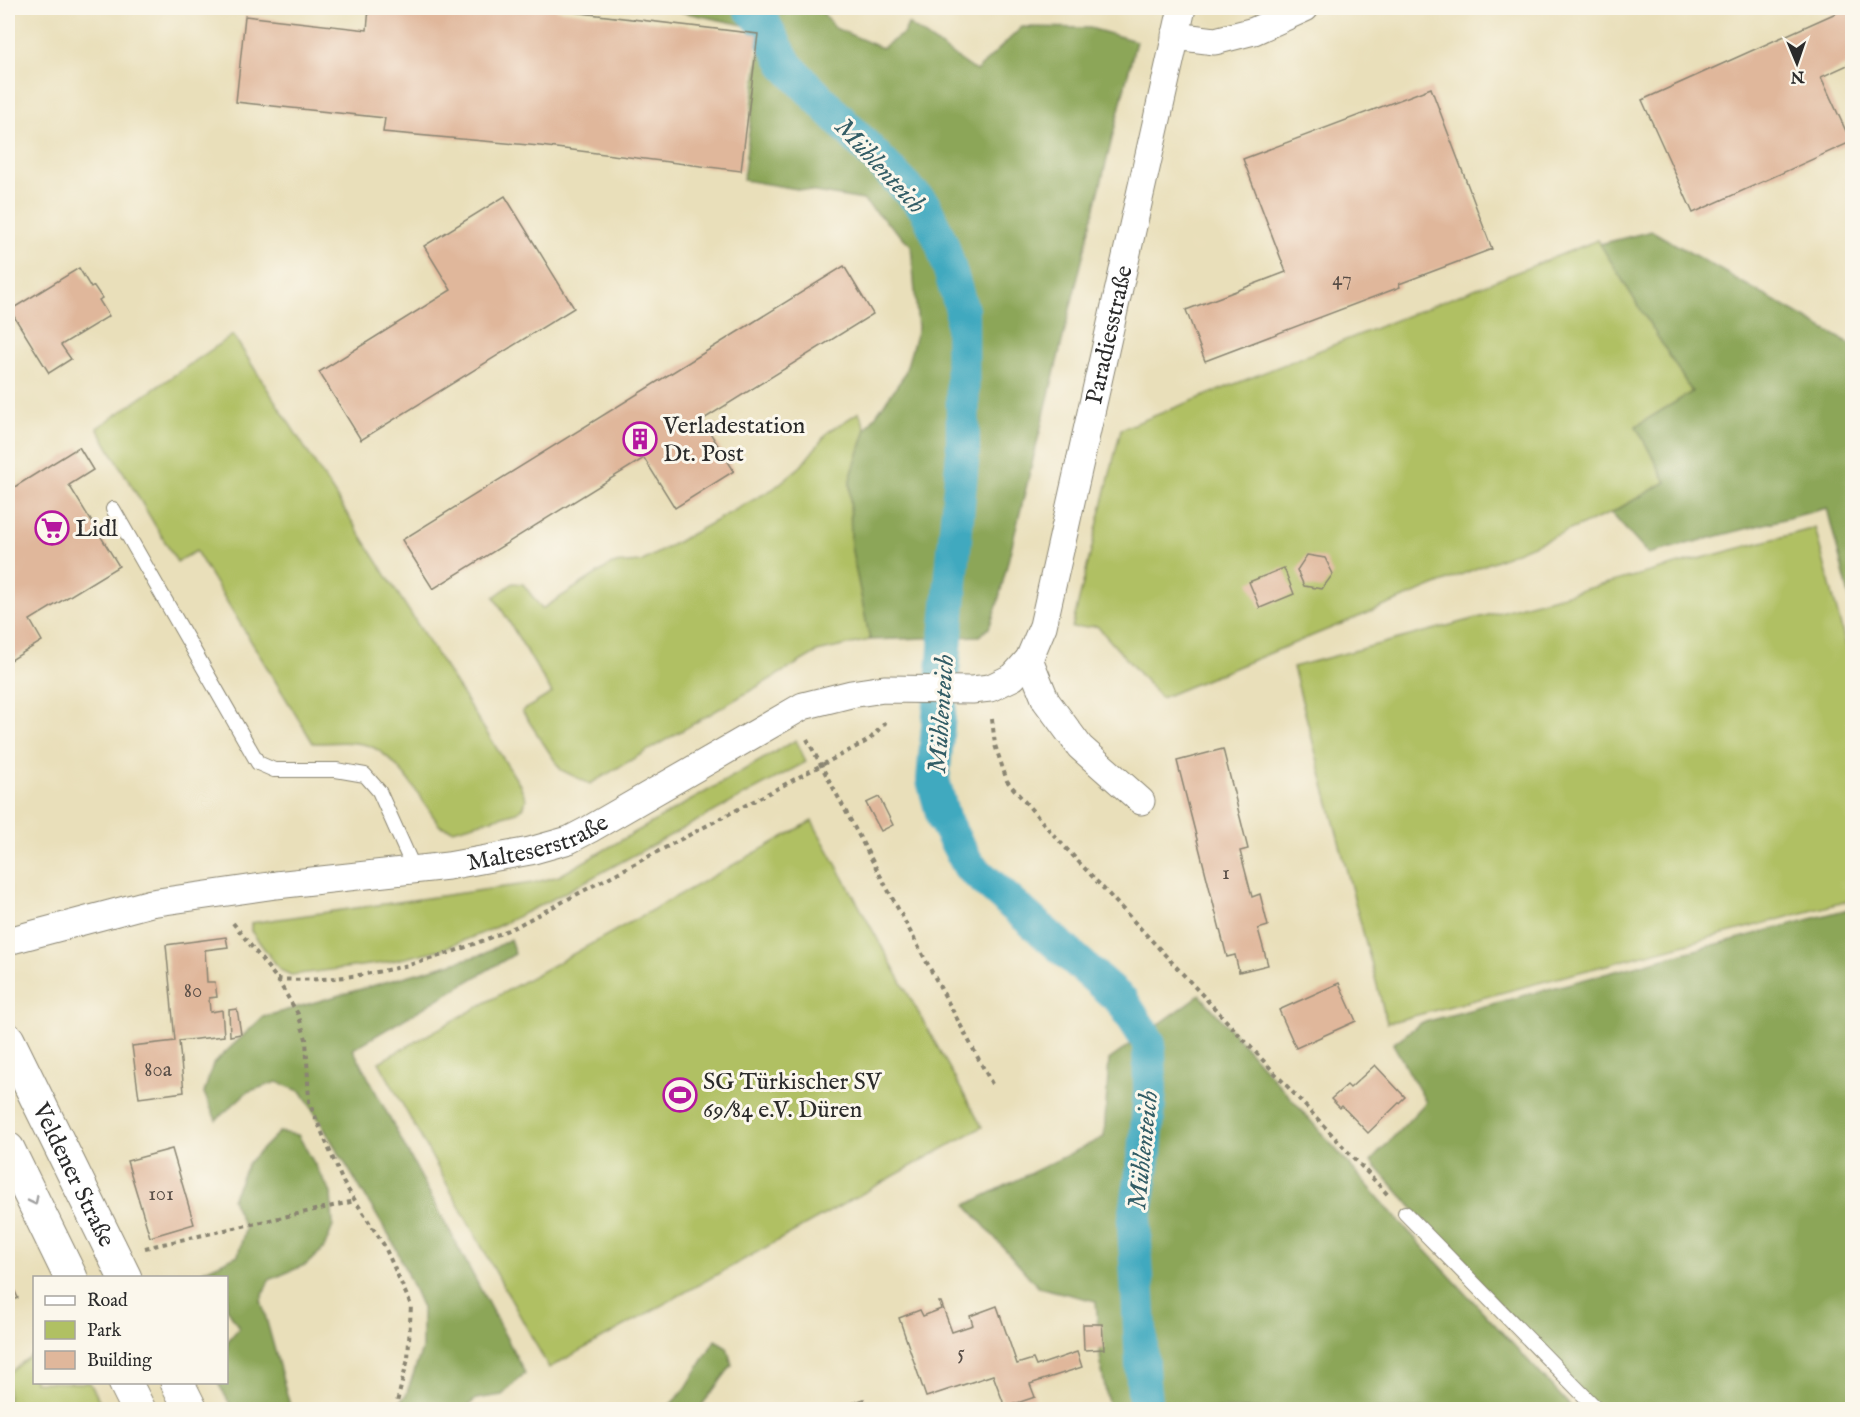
<svg xmlns="http://www.w3.org/2000/svg" width="1860" height="1417" font-family="'IM FELL English',serif">
<rect width="100%" height="100%" fill="#fbf7ec"/>
<filter id="ink" filterUnits="userSpaceOnUse"><feTurbulence type="fractalNoise" baseFrequency=".0167" numOctaves="2"/><feDisplacementMap in="SourceGraphic" scale="12" xChannelSelector="R" yChannelSelector="G"/><feConvolveMatrix kernelMatrix="1 2 1 2 8 2 1 2 1" color-interpolation-filters="sRGB"/></filter>
<filter id="wash" filterUnits="userSpaceOnUse"><feTurbulence type="fractalNoise" baseFrequency=".008" numOctaves="4" result="noise"/><feDisplacementMap in="SourceGraphic" scale="24" xChannelSelector="R" yChannelSelector="G"/><feGaussianBlur stdDeviation="1.35" result="paint"/><feColorMatrix in="noise" values="0 0 0 0 0 0 0 0 0 0 0 0 0 0 0 0 0 1.4 0 .05"/><feComposite in="paint" operator="in"/></filter>
<g filter="url(#wash)">
<rect width="100%" height="100%" fill="#e9dfba"/>
<g fill="#b0c063" stroke="#6e7647" stroke-width="1.5">
<path d="M1598,240L1692,392L1636,426L1666,482L1611,513L1161,698L1097,626L1072,628L1121,429Z"/>
<path d="M233,335L520,785L526,799L524,807L517,812L453,830L440,826C423,802 398,757 370,746C353,740 331,743 313,743L196,551L177,562L97,428Z"/>
<path d="M859,412L866,429L850,480L851,545L870,640L817,652L590,784L561,770L522,711L552,693L494,597L513,583L523,584L542,609L612,564L641,562L773,489L801,466L828,432Z"/>
<path d="M1815,528L1852,668V900L1387,1023L1293,667Z"/>
<path d="M796,740L806,762L549,901L490,930L442,949L384,963L291,975L280,970L251,931V923L533,883L559,876Z"/>
<path d="M812,821L982,1127L549,1368L379,1062Z"/>
<path d="M34,1353V1382L90,1383L104,1409H8V1374Z"/>
</g>
<g fill="#8ca659" stroke="#5c6842" stroke-width="1.5">
<path d="M678,8H819L835,28L882,48L904,33L908,24L976,71L1022,27L1090,28L1136,41L997,606L989,628L979,636L870,640L851,546L850,480L866,429L904,376L918,328L911,245L863,200L743,180L762,29L677,11Z"/>
<path d="M1652,231L1852,345V607L1827,508L1648,554L1611,513L1666,482L1636,426L1692,392L1600,244Z"/>
<path d="M1852,908V1409H1590L1371,1161L1426,1102L1393,1044L1421,1023Z"/>
<path d="M510,939L515,954L353,1049L525,1373L502,1395L476,1399L465,1409H393L406,1395L422,1349V1308L394,1244L302,1092L277,1082L247,1092L216,1120L204,1093L213,1064L263,1017L484,954Z"/>
<path d="M1200,995L1398,1220L1573,1409H1109L1101,1366L1096,1301L1038,1287L966,1205L1104,1137L1109,1060Z"/>
<path d="M279,1132L298,1135L331,1193L333,1226L324,1248L307,1264L269,1280L261,1300L291,1409H233L218,1383L226,1382L227,1342L239,1328L227,1308L226,1278L207,1277L203,1271L238,1255L245,1229L232,1199L248,1163Z"/>
<path d="M715,1340L727,1347L732,1365L699,1409H666L686,1388Z"/>
</g>
<g fill="none" stroke-linecap="round" stroke-linejoin="round">
<path stroke="#3fa9bf" stroke-width="34" d="M750,8L763,22L787,66L925,207L942,244L962,310L963,452L933,780L944,820L969,866L1123,1002L1149,1043L1150,1091L1145,1153L1134,1225L1143,1382L1146,1410"/>
</g>
<g id="blocks">
<g fill="#e0b79b">
<path d="M369,8H556V10L758,34L741,171L540,146L383,132L385,118L236,102L245,16L367,30Z"/>
<path d="M1847,8H1852V63L1821,77L1851,142L1693,213L1642,100Z"/>
<path d="M1431,88L1492,249L1399,284L1400,287L1205,361L1186,310L1286,272L1243,159Z"/>
<path d="M505,196L574,308L361,440L319,372L451,290L424,246Z"/>
<path d="M844,266L873,314L702,420L734,471L675,508L644,458L433,589L402,540Z"/>
<path d="M79,268L91,288L94,286L102,298L99,300L109,316L61,345L71,359L49,373L10,310Z"/>
<path d="M79,447L93,470L69,485L119,566L30,620L42,641L8,662V491Z"/>
<path d="M1307,555L1325,558L1333,574L1322,589L1304,586L1297,570Z"/>
<path d="M1284,568L1294,594L1260,608L1249,582Z"/>
<path d="M1223,749L1248,849L1240,851L1252,897L1260,894L1268,926L1258,929L1268,965L1239,972L1235,955L1227,957L1177,761Z"/>
<path d="M879,797L893,825L881,831L866,803Z"/>
<path d="M226,937L228,947L205,950L207,982H215L217,997L209,998L210,1012L222,1010L224,1036L179,1041L184,1092L139,1098L132,1046L175,1041L166,945Z"/>
<path d="M1339,983L1356,1021L1296,1048L1279,1010Z"/>
<path d="M237,1009L241,1034L230,1036L229,1010Z"/>
<path d="M1375,1065L1405,1097L1368,1133L1342,1106L1340,1108L1331,1099L1347,1085L1350,1088Z"/>
<path d="M172,1149L194,1224L150,1237L127,1161Z"/>
<path d="M8,1277L18,1298L8,1303Z"/>
<path d="M939,1302H941L952,1332L973,1325L970,1316L997,1306L1017,1364L1033,1359L1036,1366L1077,1352L1082,1367L1030,1384L1035,1397L1005,1407L993,1375L926,1397L899,1318L920,1310L923,1316L941,1309Z"/>
<path d="M1083,1324H1102L1104,1349L1084,1350Z"/>
<path d="M864,1399L868,1410H834V1409Z"/>
</g>
</g>
</g>
<g filter="url(#ink)">
<use href="#blocks" fill-opacity="0" stroke="#8a8572" stroke-width="1.5"/>
<g fill="none" stroke-linecap="round" stroke-linejoin="round">
<defs>
<g id="service">
<path d="M113,509L258,763L274,770H336L365,775L379,791L414,869"/>
<path d="M1405,1213L1598,1410"/>
</g>
<g id="minor">
<path d="M1175,36L1215,41L1254,31L1305,8"/>
<path d="M1029,659L1046,701L1080,747L1141,801"/>
<path id="s1" d="M8,941L151,903L276,885L448,866L530,851L569,840L590,829L803,706L851,694L884,689L972,690L990,688L1013,677L1029,659L1043,626L1182,8"/>
</g>
<g id="tertiary">
<path id="s2" d="M8,1040L125,1278"/>
<path d="M8,1149L71,1278"/>
<path d="M125,1382L139,1410"/>
<path d="M177,1382L191,1410"/>
</g>
</defs>
<use href="#service" stroke="#8a8572" stroke-width="16"/>
<use href="#minor" stroke="#8a8572" stroke-width="29"/>
<use href="#tertiary" stroke="#8a8572" stroke-width="35"/>
<g stroke="#8a8572" stroke-width="4" stroke-dasharray="4.5 4.5" stroke-linecap="butt">
<path d="M992,719L995,745L1007,781L1050,831L1389,1196"/>
<path d="M807,739L992,1084"/>
<path d="M233,923L277,979L298,1014L306,1039L309,1102L343,1182L384,1245L411,1305L408,1359L395,1410"/>
<path d="M277,979C359,984 441,960 515,927L869,740L888,720"/>
<path d="M145,1248L355,1201"/>
</g>
<use href="#service" stroke="#fff" stroke-width="14"/>
<use href="#minor" stroke="#fff" stroke-width="27"/>
<use href="#tertiary" stroke="#fff" stroke-width="33"/>
</g>
<defs><path id="oneway-chevron" d="M-2-3.5L2.5 0L-2 3.5" fill="none" stroke-width="1.6" stroke-linecap="round" stroke-linejoin="round" transform="scale(1.5)"/></defs>
<use stroke="#a0a0a0" href="#oneway-chevron" transform="translate(34 1201) rotate(64)"/>
</g>
<defs>
<symbol id="building-ring" viewBox="-11 -11 22 22"><circle r="9.5" fill="#fbf7ec" stroke="#b5179e" stroke-width="1.5"/><path d="M-4-6H4V6H1V3H-1V6H-4ZM-2.5-4.3h1.7v1.8h-1.7ZM.8-4.3h1.7v1.8H.8ZM-2.5-1h1.7V.8h-1.7ZM.8-1h1.7V.8H.8Z" fill="#b5179e"/></symbol>
<symbol id="supermarket-ring" viewBox="-11 -11 22 22"><circle r="9.5" fill="#fbf7ec" stroke="#b5179e" stroke-width="1.5"/><path d="M-6-5.5h2.5l.6 2H6L4.5 2H-2.5L-4.4-4H-6ZM-1.5 3.2a1.3 1.3 0 1 0 .1 0ZM3 3.2a1.3 1.3 0 1 0 .1 0Z" fill="#b5179e"/></symbol>
<symbol id="stadium-ring" viewBox="-11 -11 22 22"><circle r="9.5" fill="#fbf7ec" stroke="#b5179e" stroke-width="1.5"/><path d="M0-5a6.5 5 0 1 0 0 10a6.5 5 0 1 0 0-10ZM-3.5-1.8h7v3.6h-7Z" fill="#b5179e"/></symbol>
</defs>
<g fill-rule="evenodd">
<use href="#building-ring" x="621" y="420" width="38" height="38"/>
<use href="#supermarket-ring" x="33" y="509" width="38" height="38"/>
<use href="#stadium-ring" x="661" y="1076" width="38" height="38"/>
</g>
<g text-anchor="middle" stroke-width="6" stroke-linejoin="round" paint-order="stroke">
<g font-size="21" fill="#584e47">
<text x="1342" y="285">47</text>
<text x="1226" y="879">1</text>
<text x="193" y="997">80</text>
<text x="158" y="1076">80a</text>
<text x="161" y="1200">101</text>
<text x="961" y="1359">5</text>
</g>
<g font-size="24" fill="#2b2b2b" stroke="#fbf7ec">
<text dy="8" stroke="none"><textPath href="#s1" startOffset="1414">Paradiesstraße</textPath></text>
<text dy="8" stroke="none"><textPath href="#s1" startOffset="540">Malteserstraße</textPath></text>
<text dy="8" stroke="none"><textPath href="#s2" startOffset="150">Veldener Straße</textPath></text>
</g>
<g font-size="24" fill="#2b2b2b" stroke="#fbf7ec" text-anchor="start">
<text x="663" y="433">Verladestation<tspan x="663" dy="28">Dt. Post</tspan></text>
<text x="75" y="536">Lidl</text>
<text x="703" y="1089">SG Türkischer SV<tspan x="703" dy="28">69/84 e.V. Düren</tspan></text>
</g>
<g font-size="26" font-style="italic" fill="#335d66" stroke="#fbf7ec">
<text transform="translate(881 165) rotate(47)" y="9">Mühlenteich</text>
<text transform="translate(940 714) rotate(-86)" y="9">Mühlenteich</text>
<text transform="translate(1142 1150) rotate(-84)" y="9">Mühlenteich</text>
</g>
</g>
<rect width="1860" height="1417" fill="none" stroke="#fbf7ec" stroke-width="30"/>
<rect x="33" y="1276" width="195" height="108" fill="#fbf7ec" stroke="#a8a59f" stroke-width="1.5"/>
<rect x="45" y="1296" width="30" height="9" fill="#ffffff" stroke="#a8a59f" stroke-width="1.5"/>
<text x="87" y="1306" font-size="18" fill="#2b2b2b">Road</text>
<rect x="45" y="1321" width="30" height="18" fill="#b0c063" stroke="#a8a59f" stroke-width="1.5"/>
<text x="87" y="1336" font-size="18" fill="#2b2b2b">Park</text>
<rect x="45" y="1351" width="30" height="18" fill="#e0b79b" stroke="#a8a59f" stroke-width="1.5"/>
<text x="87" y="1366" font-size="18" fill="#2b2b2b">Building</text>
<g transform="translate(1797 63) rotate(178)" stroke="#fbf7ec" stroke-width="4.5" paint-order="stroke">
<path d="M0-4.5L10 22L0 15L-10 22Z" fill="#2b2b2b"/>
<text y="-9" font-size="16" font-weight="bold" text-anchor="middle" fill="#2b2b2b">N</text>
</g>
</svg>
